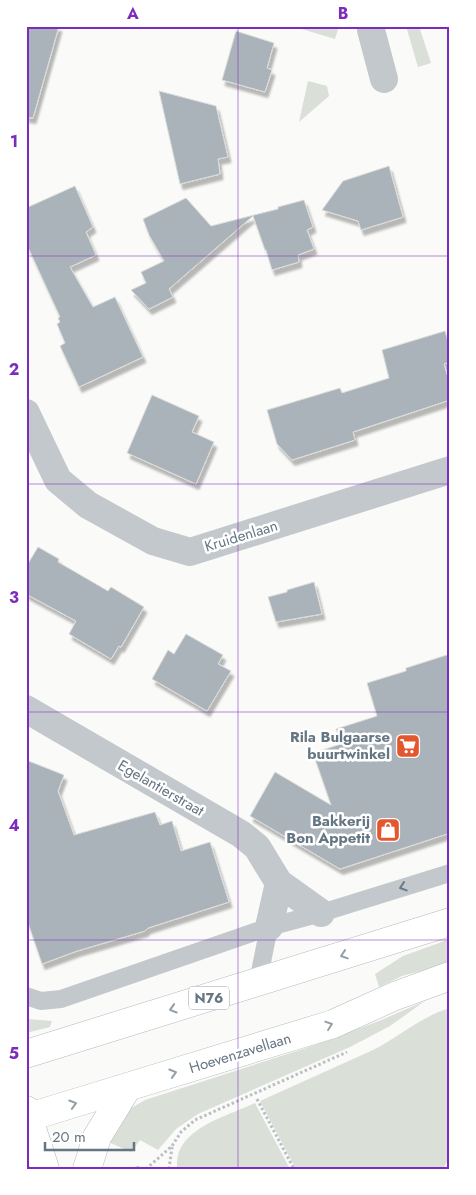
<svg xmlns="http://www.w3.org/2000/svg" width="476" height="1195" font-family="Jost,sans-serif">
<defs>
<filter id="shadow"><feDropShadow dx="3" dy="5.5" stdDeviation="1" flood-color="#0004"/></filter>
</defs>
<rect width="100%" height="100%" fill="#fafaf8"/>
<g fill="#dadfd7">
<path d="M292,26H339L335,39Z"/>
<path d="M406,26H419L431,63L418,67Z"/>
<path d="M308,81L327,86L329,96L299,122Z"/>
<path d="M450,939V963L402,976L379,987L375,974L403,956Z"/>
<path d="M425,1001L390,1026L350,1047L198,1114L176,1129L158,1150L140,1140L131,1152L106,1141L128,1110L145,1100L303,1049L379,1021Z"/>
<path d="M450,1008V1156L443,1169H296L260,1101L373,1050C399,1037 422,1016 450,1008Z"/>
<path d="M26,1019L52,1021L50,1027L26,1033Z"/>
<path d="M255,1103L290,1169H177C177,1161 177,1153 182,1146C196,1123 232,1114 255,1103Z"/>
</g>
<g fill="#aab3b9" stroke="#dcdcda" filter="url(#shadow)">
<path d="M26,26H59L33,118L26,117Z"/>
<path d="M236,31L274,43L267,68L272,70L265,92L222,80Z"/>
<path d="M159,91L216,106L228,157L218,159L220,174L180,184Z"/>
<path d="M389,166L403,217L361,230L358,221L322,210L343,181Z"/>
<path d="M75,186L93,227L86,232L96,255L70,267L93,307L115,297L143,357L79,387L60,346L65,343L57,324L60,322L58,318L60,317L26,243V208Z"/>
<path d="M186,198L211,226L278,209V207L304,200L313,227L307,230L314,249L298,255L299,262L272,270L266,250H265L253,216L169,289L173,297L149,309L131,290L146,283L141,272L164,261L149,235L143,219Z"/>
<path d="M445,331L450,348V362L444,364L450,385V400L353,432L355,440L292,460L277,444L267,410L340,388L342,393L389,378L382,350Z"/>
<path d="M152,395L199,416L192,432L214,442L196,484L127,453Z"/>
<path d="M38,547L59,559L58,562L108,591L111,587L144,607L121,647L119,646L111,659L69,634L76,621L26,594V567Z"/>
<path d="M314,582L322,614L276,622L268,597L287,592V590Z"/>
<path d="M186,634L223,655L218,664L231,671L207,711L152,679L168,650L174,654Z"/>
<path d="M450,654V833L340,869L250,816L275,772L331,805L313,753L341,744L336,729L377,716L367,683L406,671V668Z"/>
<path d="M26,760L64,775L58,791L74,835L155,812L160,825L172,821L181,851L210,842L229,902L148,928L145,931L77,951L42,964L26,917Z"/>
</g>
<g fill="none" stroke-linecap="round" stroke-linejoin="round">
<defs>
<g id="secondary">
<path d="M26,1110L45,1169"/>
<path d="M87,1169L97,1137L127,1088"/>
</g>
<g id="primary">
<path d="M26,1054L450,922"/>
<path d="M26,1118L333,1024L395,996L450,976"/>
</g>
</defs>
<use href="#secondary" stroke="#b3babf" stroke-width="29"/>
<use href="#primary" stroke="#b5babe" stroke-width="29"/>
<g stroke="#bbbfc2" stroke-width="3" stroke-dasharray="2.5 2.5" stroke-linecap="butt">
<path d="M257,1099L294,1169"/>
<path d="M132,1169L136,1167L145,1169"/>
<path d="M146,1169L172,1146L181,1132L195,1120L347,1052"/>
<path d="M169,1169L172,1147"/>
</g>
<g stroke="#c3c8cc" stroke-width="18">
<path d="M258,982L269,927"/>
<path d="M26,996L41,1001L61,999L269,927L321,913L450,873"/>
</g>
<g stroke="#c3c8cc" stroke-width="28">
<path d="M371,26V30L384,79"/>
<path d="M26,413L58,480L88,505L153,541L190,552L450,470"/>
<path d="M26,709L241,834L257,847L279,883L321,913"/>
<path d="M269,927L279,883"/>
</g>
<use href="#secondary" stroke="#fff" stroke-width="28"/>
<use href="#primary" stroke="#fff" stroke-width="28"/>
</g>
<defs><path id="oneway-chevron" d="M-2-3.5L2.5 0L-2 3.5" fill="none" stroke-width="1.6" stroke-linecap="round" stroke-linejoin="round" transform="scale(1.25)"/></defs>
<use stroke="#6a7a87" href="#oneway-chevron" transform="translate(403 887) rotate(162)"/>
<g stroke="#939fa8">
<use href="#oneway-chevron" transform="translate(344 955) rotate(162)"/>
<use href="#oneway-chevron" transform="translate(173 1009) rotate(163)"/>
<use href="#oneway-chevron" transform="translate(329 1025) rotate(-19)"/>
<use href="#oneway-chevron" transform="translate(173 1073) rotate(-17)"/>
<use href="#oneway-chevron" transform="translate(73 1104) rotate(-17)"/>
</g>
<path fill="none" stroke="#7b2cbf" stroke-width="1" stroke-opacity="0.55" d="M238,26V1169M26,256H450M26,484H450M26,712H450M26,940H450"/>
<defs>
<symbol id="supermarket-square" viewBox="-11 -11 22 22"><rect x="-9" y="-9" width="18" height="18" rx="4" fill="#e4572e" stroke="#fff"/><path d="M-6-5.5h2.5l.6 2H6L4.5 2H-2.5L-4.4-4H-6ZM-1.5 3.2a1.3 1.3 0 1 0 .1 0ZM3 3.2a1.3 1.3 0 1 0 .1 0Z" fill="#fff"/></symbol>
<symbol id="shop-square" viewBox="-11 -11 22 22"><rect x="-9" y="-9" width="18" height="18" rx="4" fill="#e4572e" stroke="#fff"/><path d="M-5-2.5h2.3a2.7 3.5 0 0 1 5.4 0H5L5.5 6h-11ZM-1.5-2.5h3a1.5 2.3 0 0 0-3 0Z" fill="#fff"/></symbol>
</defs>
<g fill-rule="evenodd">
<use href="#supermarket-square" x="394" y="732" width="28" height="28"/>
<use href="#shop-square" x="374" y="816" width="28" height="28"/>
</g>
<g text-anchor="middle" stroke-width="5" stroke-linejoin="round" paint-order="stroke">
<rect fill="#fff" stroke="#939fa8" stroke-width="1" x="189" y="986.5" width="40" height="23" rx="4"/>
<g font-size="14" font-weight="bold" fill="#657683">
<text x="209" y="1003">N76</text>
</g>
<g font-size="15" fill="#657683" stroke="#fff">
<text transform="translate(241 536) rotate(-17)" y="5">Kruidenlaan</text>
<text transform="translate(161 788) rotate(30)" y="5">Egelantierstraat</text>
<text transform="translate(240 1053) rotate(-17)" y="5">Hoevenzavellaan</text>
</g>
<g font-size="15" font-weight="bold" fill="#657683" stroke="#fff" text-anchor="end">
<text x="390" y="742">Rila Bulgaarse<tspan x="390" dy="17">buurtwinkel</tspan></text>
<text x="370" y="826">Bakkerij<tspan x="370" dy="17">Bon Appetit</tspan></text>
</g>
</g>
<rect width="476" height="1195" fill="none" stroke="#ffffff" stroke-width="55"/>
<path d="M45 1142v8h89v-8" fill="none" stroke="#657683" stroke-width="2.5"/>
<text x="52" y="1142" font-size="15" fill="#657683" stroke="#ffffff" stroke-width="4" paint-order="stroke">20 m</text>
<rect x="28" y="28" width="420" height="1140" fill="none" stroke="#7b2cbf" stroke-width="2"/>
<g font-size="16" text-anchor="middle" font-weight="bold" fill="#7b2cbf">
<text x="133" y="19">A</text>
<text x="343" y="19">B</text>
<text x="14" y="147">1</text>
<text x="14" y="375">2</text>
<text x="14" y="603">3</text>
<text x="14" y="831">4</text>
<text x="14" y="1059">5</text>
</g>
</svg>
